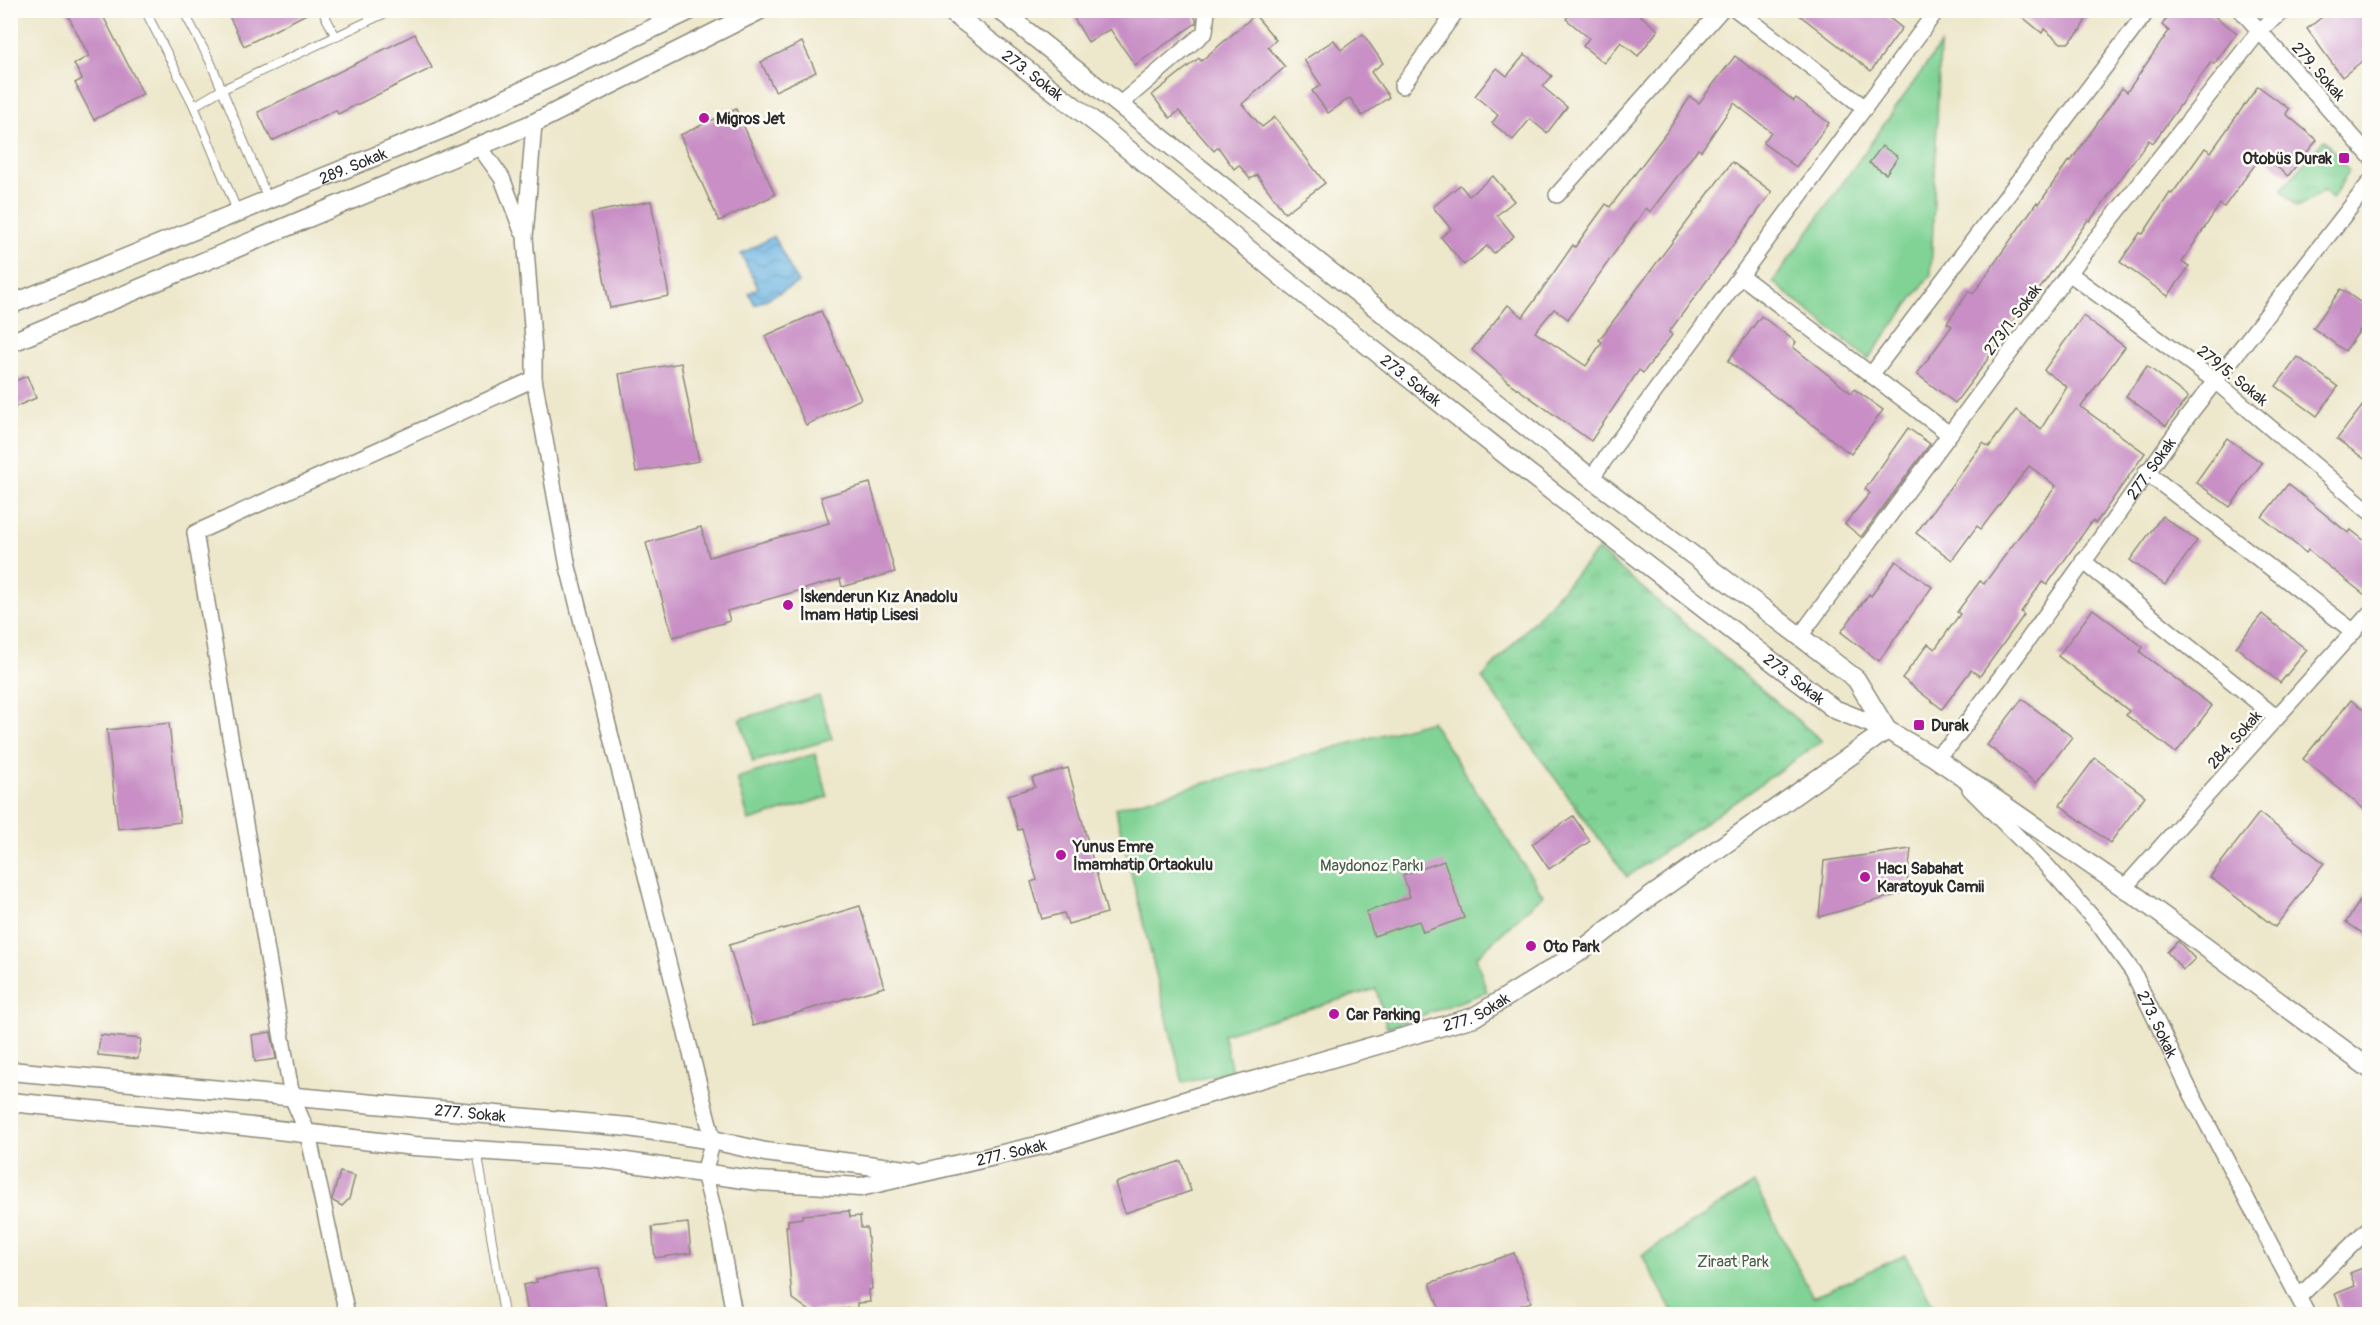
<svg xmlns="http://www.w3.org/2000/svg" width="2380" height="1325" font-family="Pangolin,sans-serif">
<defs>
<pattern id="grass-tufts" width="24" height="20" patternUnits="userSpaceOnUse" patternTransform="scale(1.5)"><rect width="24" height="20" fill="#81d395"/><path d="M3 7l-1-3M5 7V3M7 7l1-3M15 17l-1-3M17 17v-4M19 17l1-3" fill="none" stroke="#70b581"/></pattern>
<pattern id="water-waves" width="16" height="10" patternUnits="userSpaceOnUse" patternTransform="scale(1.5)"><rect width="16" height="10" fill="#69b2e1"/><path d="M0 5q4-4 8 0t8 0" fill="none" stroke="#5791b7"/></pattern>
</defs>
<rect width="100%" height="100%" fill="#fdfcf7"/>
<filter id="ink" filterUnits="userSpaceOnUse"><feTurbulence type="fractalNoise" baseFrequency=".0167" numOctaves="2"/><feDisplacementMap in="SourceGraphic" scale="12" xChannelSelector="R" yChannelSelector="G"/><feConvolveMatrix kernelMatrix="1 2 1 2 8 2 1 2 1" color-interpolation-filters="sRGB"/></filter>
<filter id="wash" filterUnits="userSpaceOnUse"><feTurbulence type="fractalNoise" baseFrequency=".008" numOctaves="4" result="noise"/><feDisplacementMap in="SourceGraphic" scale="24" xChannelSelector="R" yChannelSelector="G"/><feGaussianBlur stdDeviation="1.35" result="paint"/><feColorMatrix in="noise" values="0 0 0 0 0 0 0 0 0 0 0 0 0 0 0 0 0 1.4 0 .05"/><feComposite in="paint" operator="in"/></filter>
<g filter="url(#wash)">
<rect width="100%" height="100%" fill="#ede7cb"/>
<g fill="url(#grass-tufts)" stroke="#567f60" stroke-width="1.5">
<path d="M2324,140L2349,171L2332,199L2324,191L2297,207L2282,189Z"/>
<path d="M1598,550L1822,741L1627,877L1482,678Z"/>
</g>
<g fill="#81d395" stroke="#567f60" stroke-width="1.5">
<path d="M1940,45L1931,274L1868,359L1773,282Z"/>
<path d="M819,696L832,739L753,762L740,719Z"/>
<path d="M1431,721L1543,895L1476,957L1487,992L1387,1028L1376,989L1223,1034L1232,1071L1183,1083L1115,808Z"/>
<path d="M815,754L828,797L749,821L737,778Z"/>
<path d="M1754,1183L1813,1297L1905,1255L1938,1314H1674L1642,1255Z"/>
</g>
<path fill="url(#water-waves)" stroke="#4a6e86" stroke-width="1.5" d="M774,236L798,283L755,305L749,293L758,288L741,254Z"/>
<g id="blocks">
<g fill="#c88ec5">
<path d="M65,10H100L143,94L94,120L75,83L82,79L74,64L89,56Z"/>
<path d="M226,10H314L244,46Z"/>
<path d="M1069,10H1190L1196,19V23L1135,65L1110,29L1088,42Z"/>
<path d="M1573,10H1634L1658,30L1638,56L1621,42L1604,63L1583,46L1589,38L1566,19Z"/>
<path d="M1793,10H1879L1902,28L1871,71Z"/>
<path d="M2014,10H2091L2079,32L2068,43H2061L2044,29L2042,33Z"/>
<path d="M2172,10H2206L2237,33L2214,64L2211,62L2153,143L2149,140L2090,221L2088,220L2025,310L2022,307L1983,366L1955,403L1917,374L1952,326L1947,323L1969,291L1973,294L2037,202L2039,204L2069,160L2071,161L2122,88L2127,92L2169,31L2162,25Z"/>
<path d="M2331,10H2370V55L2342,77L2307,29Z"/>
<path d="M1255,15L1276,40L1268,47L1285,67L1242,104L1262,127L1275,117L1325,183L1285,213L1257,175L1250,179L1239,165L1234,169L1218,147L1214,151L1179,111L1170,118L1152,95L1199,58L1201,61Z"/>
<path d="M415,34L432,68L338,114L336,110L272,141L258,112Z"/>
<path d="M1363,34L1383,63L1371,72L1389,97L1362,116L1350,98L1328,113L1312,91L1321,85L1304,60L1334,40L1341,50Z"/>
<path d="M802,42L816,72L775,91L761,62Z"/>
<path d="M1525,54L1552,76L1543,87L1567,107L1547,133L1530,119L1513,140L1492,123L1498,115L1475,96L1497,68L1507,76Z"/>
<path d="M1735,56L1794,101L1796,98L1829,123L1796,167L1763,143L1771,132L1734,103L1701,151L1698,149L1650,212L1646,208L1568,319L1554,309L1535,332L1586,366L1602,342L1599,340L1732,162L1772,192L1669,332L1672,335L1643,373L1639,370L1591,441L1511,384L1472,350L1508,305L1523,317L1573,245L1575,247L1606,204L1610,207L1669,129L1690,97L1699,103Z"/>
<path d="M2258,86L2289,109L2286,114L2317,140L2288,176L2262,155L2224,207L2220,204L2182,262L2189,267L2168,296L2120,262L2140,233L2143,234L2170,193L2172,194L2205,148L2211,152Z"/>
<path d="M736,109L775,195L719,221L680,135Z"/>
<path d="M1882,146L1898,157L1886,174L1869,163Z"/>
<path d="M1493,176L1514,201L1497,215L1514,236L1494,253L1487,246L1464,265L1441,237L1451,229L1433,207L1460,185L1469,196Z"/>
<path d="M651,201L669,296L610,308L591,213Z"/>
<path d="M2341,289L2370,309V316L2345,351L2313,328Z"/>
<path d="M821,311L861,399L806,425L765,336Z"/>
<path d="M1761,316L1796,342L1793,347L1851,393L1854,389L1883,410L1851,454L1728,361Z"/>
<path d="M2083,316L2125,347L2081,407L2145,453L2096,523L2092,521L2047,585L2042,582L2021,612L2024,615L1980,676L1971,670L1942,709L1902,678L1928,644L1935,649L1960,614L1957,612L1980,581L1984,584L2056,486L2029,466L1981,529L1977,526L1952,560L1916,533L1983,443L1989,447L2016,410L2041,429L2067,387L2044,370Z"/>
<path d="M2298,357L2338,387L2317,416L2276,386Z"/>
<path d="M681,363L699,461L636,472L619,374Z"/>
<path d="M2147,366L2188,397L2166,426L2126,396Z"/>
<path d="M27,376L36,398L10,409V383Z"/>
<path d="M2370,396V463L2337,439Z"/>
<path d="M1908,428L1930,444L1861,537L1845,524L1870,493L1865,489Z"/>
<path d="M2227,438L2262,463L2230,507L2196,482Z"/>
<path d="M870,483L895,572L842,587L840,579L727,611L730,621L673,637L646,543L701,527L709,557L829,523L821,497Z"/>
<path d="M2288,484L2348,533L2351,530L2370,545V599L2308,550L2306,553L2262,517Z"/>
<path d="M2162,516L2197,541L2165,585L2130,560Z"/>
<path d="M1896,561L1932,587L1879,661L1841,632L1869,594L1871,596Z"/>
<path d="M2093,609L2143,647L2140,652L2212,706L2176,753L2126,715L2129,711L2058,656Z"/>
<path d="M2262,614L2307,650L2280,683L2236,647Z"/>
<path d="M2022,699L2072,737L2036,783L1987,745Z"/>
<path d="M2351,700L2370,715V814L2303,759Z"/>
<path d="M169,723L180,822L118,829L107,730Z"/>
<path d="M2095,758L2145,796L2110,843L2060,805Z"/>
<path d="M1068,768L1107,913L1068,924L1064,913L1042,919L1031,882L1037,880L1022,829L1018,830L1008,795L1035,787L1032,778Z"/>
<path d="M2259,813L2324,863L2275,927L2210,877Z"/>
<path d="M1573,816L1590,841L1549,869L1532,844Z"/>
<path d="M1911,849L1906,892L1819,917L1824,861Z"/>
<path d="M1444,861L1464,918L1423,932L1419,921L1374,936L1366,912L1410,897L1403,875Z"/>
<path d="M2370,886V938L2346,922Z"/>
<path d="M860,906L884,987L753,1026L729,945Z"/>
<path d="M2178,941L2195,959L2183,970L2167,952Z"/>
<path d="M271,1032L276,1059L255,1062L252,1035Z"/>
<path d="M100,1035L141,1039L138,1059L98,1055Z"/>
<path d="M1181,1161L1191,1191L1125,1213L1115,1183Z"/>
<path d="M340,1172L355,1176L349,1199L342,1206L333,1201L332,1199Z"/>
<path d="M849,1211L850,1217L860,1216L861,1228H867L872,1289L869,1290L870,1302L857,1303V1308L810,1311L792,1298L786,1226H788V1220L802,1218V1215Z"/>
<path d="M688,1223L691,1253L655,1258L652,1227Z"/>
<path d="M1514,1253L1531,1302L1496,1314H1441L1430,1283Z"/>
<path d="M2370,1265V1314H2343L2335,1294L2355,1286L2350,1273Z"/>
<path d="M599,1268L607,1314H528L523,1285L537,1282L536,1279Z"/>
</g>
</g>
</g>
<g filter="url(#ink)">
<use href="#blocks" fill-opacity="0" stroke="#8c897b" stroke-width="1.5"/>
<g fill="none" stroke-linecap="round" stroke-linejoin="round">
<defs>
<g id="service">
<path d="M145,10L194,106L238,213"/>
<path d="M183,10L210,61L268,199"/>
<path d="M322,10L336,37"/>
<path d="M194,106L221,90L392,10"/>
<path d="M477,1150L504,1314"/>
</g>
<g id="minor">
<path d="M1737,10L1865,108"/>
<path d="M2241,10L2370,156"/>
<path d="M1402,86L1457,10"/>
<path d="M1119,105L1205,32L1207,10"/>
<path d="M534,123L525,237L534,352V379L568,567L713,1140L704,1173L718,1227L734,1314"/>
<path d="M479,146L502,178L522,231"/>
<path d="M1557,195L1721,10"/>
<path d="M2069,273L2215,381L2370,512"/>
<path d="M1741,276L1949,434"/>
<path d="M1871,375L2148,10"/>
<path d="M2146,472L2354,632"/>
<path d="M1591,478L1937,10"/>
<path d="M2083,561L2277,718"/>
<path d="M1800,636L2069,273L2260,30L2285,10"/>
<path id="s1" d="M1934,757L1950,745L2012,662L2188,416L2370,182"/>
<path id="s2" d="M1970,789L2046,865L2100,926L2133,972L2188,1087L2307,1314"/>
<path d="M2124,888L2370,613"/>
<path d="M2299,1297L2370,1227"/>
<path d="M347,1314L308,1134L292,1097L195,533L534,379"/>
</g>
<g id="tertiary">
<path id="s3" d="M949,10L1101,127L1282,277L1527,472L1834,709L1887,730L1934,757L2139,898L2370,1069"/>
<path d="M1000,10L1591,478L1856,679L1887,730"/>
<path id="s4" d="M10,305L445,128L691,10"/>
<path d="M10,343L534,123L760,10"/>
<path id="s5" d="M10,1071L629,1127L713,1140L765,1152L914,1171"/>
<path id="s6" d="M10,1102L192,1120L414,1146L598,1158L758,1181L860,1187L1046,1144L1197,1097L1474,1017L1578,953L1647,899L1887,730"/>
</g>
</defs>
<use href="#service" stroke="#8c897b" stroke-width="10"/>
<use href="#minor" stroke="#8c897b" stroke-width="18"/>
<use href="#tertiary" stroke="#8c897b" stroke-width="21"/>
<use href="#service" stroke="#fff" stroke-width="8"/>
<use href="#minor" stroke="#fff" stroke-width="15"/>
<use href="#tertiary" stroke="#fff" stroke-width="18"/>
</g>
</g>
<g fill="#b5179e" stroke="#fdfcf7" stroke-width="2">
<circle cx="704" cy="118" r="6"/>
<rect x="2338" y="152" width="12" height="12" rx="3"/>
<circle cx="788" cy="605" r="6"/>
<rect x="1913" y="719" width="12" height="12" rx="3"/>
<circle cx="1061" cy="855" r="6"/>
<circle cx="1865" cy="877" r="6"/>
<circle cx="1531" cy="946" r="6"/>
<circle cx="1334" cy="1014" r="6"/>
</g>
<g text-anchor="middle" stroke-width="5" stroke-linejoin="round" paint-order="stroke">
<g font-size="16" fill="#2b2b2b" stroke="#fdfcf7">
<text transform="translate(2319 71) rotate(49)" y="6">279. Sokak</text>
<text dy="6" stroke="none"><textPath href="#s3" startOffset="106">273. Sokak</textPath></text>
<text dy="6" stroke="none"><textPath href="#s4" startOffset="370">289. Sokak</textPath></text>
<text transform="translate(2012 319) rotate(-53)" y="6">273/1. Sokak</text>
<text transform="translate(2233 375) rotate(39)" y="6">279/5. Sokak</text>
<text dy="6" stroke="none"><textPath href="#s3" startOffset="592">273. Sokak</textPath></text>
<text dy="6" stroke="none"><textPath href="#s1" startOffset="362">277. Sokak</textPath></text>
<text dy="6" stroke="none"><textPath href="#s3" startOffset="1078">273. Sokak</textPath></text>
<text transform="translate(2234 739) rotate(-48)" y="6">284. Sokak</text>
<text dy="6" stroke="none"><textPath href="#s6" startOffset="1496">277. Sokak</textPath></text>
<text dy="6" stroke="none"><textPath href="#s2" startOffset="303">273. Sokak</textPath></text>
<text dy="6" stroke="none"><textPath href="#s5" startOffset="462">277. Sokak</textPath></text>
<text dy="6" stroke="none"><textPath href="#s6" startOffset="1010">277. Sokak</textPath></text>
</g>
<g font-size="16" font-weight="bold" fill="#2b2b2b" stroke="#fdfcf7" text-anchor="start">
<text x="716" y="124">Migros Jet</text>
<text x="2332" y="164" text-anchor="end">Otobüs Durak</text>
<text x="800" y="602">İskenderun Kız Anadolu<tspan x="800" dy="18">İmam Hatip Lisesi</tspan></text>
<text x="1931" y="731">Durak</text>
<text x="1073" y="852">Yunus Emre<tspan x="1073" dy="18">İmamhatip Ortaokulu</tspan></text>
<text x="1877" y="874">Hacı Sabahat<tspan x="1877" dy="18">Karatoyuk Camii</tspan></text>
<text x="1543" y="952">Oto Park</text>
<text x="1346" y="1020">Car Parking</text>
</g>
<g font-size="16" fill="#455d4b" stroke="#fdfcf7">
<text x="1372" y="871">Maydonoz Parkı</text>
<text x="1733" y="1267">Ziraat Park</text>
</g>
</g>
<rect width="2380" height="1325" fill="none" stroke="#fdfcf7" stroke-width="36"/>
</svg>
